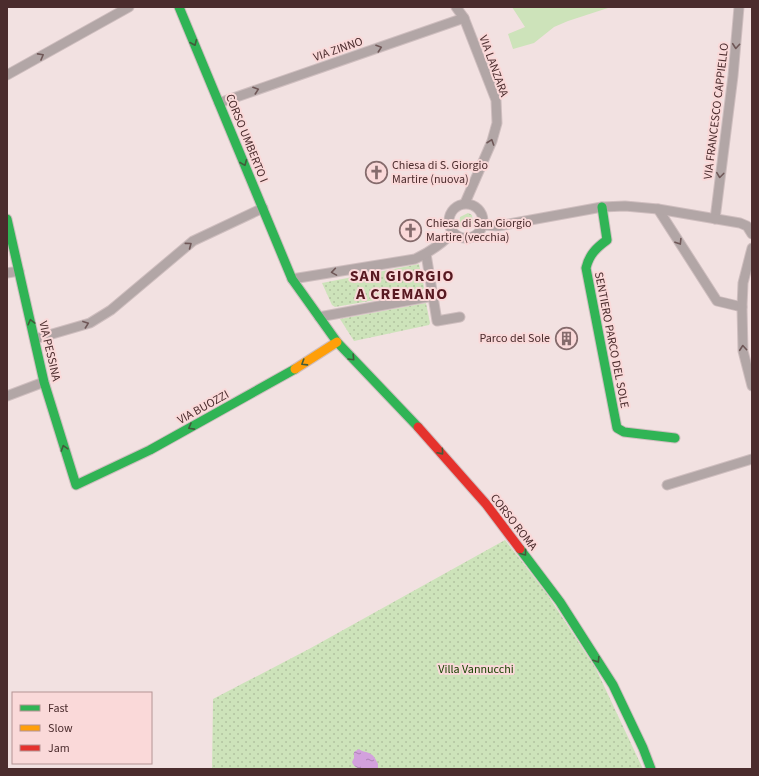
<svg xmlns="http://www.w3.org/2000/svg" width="759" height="776" font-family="'Source Sans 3',sans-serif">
<defs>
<pattern id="park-dots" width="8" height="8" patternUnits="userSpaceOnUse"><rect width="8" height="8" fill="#cde3ba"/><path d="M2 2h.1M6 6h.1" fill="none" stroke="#b2c3a0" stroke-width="1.8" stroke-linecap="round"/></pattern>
<pattern id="water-ripples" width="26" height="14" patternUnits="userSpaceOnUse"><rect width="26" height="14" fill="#d3a1dd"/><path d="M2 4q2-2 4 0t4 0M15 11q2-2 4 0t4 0" fill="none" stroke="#ad83b4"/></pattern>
</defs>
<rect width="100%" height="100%" fill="#f2e1e1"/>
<path fill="#cde3ba" d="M512,7H611L568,21L554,27L534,43L513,49L508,34L525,27Z"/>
<g fill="url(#park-dots)">
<path d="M468,213L472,215L473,223C469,228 465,229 459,227L460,217Z"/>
<path d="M419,264L424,287L422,292L335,307L332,305L322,283Z"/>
<path d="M426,303L430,323L429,325L354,341L340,319Z"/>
<path d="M505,540L547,594L596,669L643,769H212L213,699L309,649Z"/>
</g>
<path fill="url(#water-ripples)" d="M359,749C362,752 365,751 369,753C374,755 376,760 378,764V769C369,769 355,772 352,762L354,758V752Z"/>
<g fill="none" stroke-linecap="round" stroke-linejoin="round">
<defs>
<g id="street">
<path d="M456,7L464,18L496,100L497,123L492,141L465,203"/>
<path d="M7,75L129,7"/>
<path d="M219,103L464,18"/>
<circle cx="466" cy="221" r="17"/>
<path d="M658,209L717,301L742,307"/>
<path d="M715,219L733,76L739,7"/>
<path d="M483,225L498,226L602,207L625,206L658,209L740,223L747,226L752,234"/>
<path d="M752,248L743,283L742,307L743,351L752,386"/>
<path d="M426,254L437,321L460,317"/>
<path d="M7,273L19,271"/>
<path d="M292,279L415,259C430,252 442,244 453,232"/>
<path d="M319,317L433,296"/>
<path d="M35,339L90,323L111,310L193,241L263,208"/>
<path d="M7,396L44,382"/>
<path d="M667,485L752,459"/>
</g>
<g id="fast">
<path d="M179,7L292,279L337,342L418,427"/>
<path d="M602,207L607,240C596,248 589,255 586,268L617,428L624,432L675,438"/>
<path d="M7,219L44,382L76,485L150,450L295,369"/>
<path d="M520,549L560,602L613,685L643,748L651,769"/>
</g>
<path id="slow" d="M295,369L337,342"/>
<path id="jam" d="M418,427L486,504L520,549"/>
</defs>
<use href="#street" stroke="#cfbebf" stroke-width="11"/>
<use href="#fast" stroke="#cfbebf" stroke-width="11"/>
<use href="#slow" stroke="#cfbebf" stroke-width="11"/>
<use href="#jam" stroke="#cfbebf" stroke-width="11"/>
<use href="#street" stroke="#b2a6a6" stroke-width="9"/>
<use href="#fast" stroke="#30b455" stroke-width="9"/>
<use href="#slow" stroke="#ff9f0a" stroke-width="9"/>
<use href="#jam" stroke="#e5322d" stroke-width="9"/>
</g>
<defs><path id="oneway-chevron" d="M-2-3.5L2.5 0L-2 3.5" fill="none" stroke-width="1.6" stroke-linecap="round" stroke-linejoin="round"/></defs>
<g stroke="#425c3b">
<use href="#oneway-chevron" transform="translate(194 43) rotate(67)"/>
<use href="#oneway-chevron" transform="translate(244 163) rotate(68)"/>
<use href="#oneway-chevron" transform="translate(31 322) rotate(-104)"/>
<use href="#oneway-chevron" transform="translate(352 358) rotate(46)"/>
<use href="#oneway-chevron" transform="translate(304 363) rotate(148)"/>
<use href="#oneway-chevron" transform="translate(191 427) rotate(151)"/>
<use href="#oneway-chevron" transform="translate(64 448) rotate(-107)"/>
<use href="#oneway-chevron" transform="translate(441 452) rotate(49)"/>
<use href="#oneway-chevron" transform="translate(524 553) rotate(53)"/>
<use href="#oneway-chevron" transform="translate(597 660) rotate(58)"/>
</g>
<g stroke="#6f5757">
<use href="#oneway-chevron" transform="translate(736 46) rotate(95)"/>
<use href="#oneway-chevron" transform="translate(379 48) rotate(-19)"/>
<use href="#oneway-chevron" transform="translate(41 56) rotate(-29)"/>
<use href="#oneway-chevron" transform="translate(256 90) rotate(-19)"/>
<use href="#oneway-chevron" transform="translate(491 142) rotate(-71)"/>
<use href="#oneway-chevron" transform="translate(720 175) rotate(97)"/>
<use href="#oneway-chevron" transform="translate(679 242) rotate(58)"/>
<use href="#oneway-chevron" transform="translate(189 245) rotate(-37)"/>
<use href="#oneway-chevron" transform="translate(334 272) rotate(171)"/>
<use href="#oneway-chevron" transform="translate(86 324) rotate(-20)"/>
<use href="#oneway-chevron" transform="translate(743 348) rotate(-95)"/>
</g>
<defs>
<symbol id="church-ring" viewBox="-11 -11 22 22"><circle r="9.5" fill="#fad9d9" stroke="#856b6c" stroke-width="1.5"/><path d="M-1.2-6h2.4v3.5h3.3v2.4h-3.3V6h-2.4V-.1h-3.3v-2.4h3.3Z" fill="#856b6c"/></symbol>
<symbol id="building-ring" viewBox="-11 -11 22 22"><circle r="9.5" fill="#fad9d9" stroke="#856b6c" stroke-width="1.5"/><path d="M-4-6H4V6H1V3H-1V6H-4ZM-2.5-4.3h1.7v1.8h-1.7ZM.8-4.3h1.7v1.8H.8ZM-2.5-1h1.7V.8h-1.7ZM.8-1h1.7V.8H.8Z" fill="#856b6c"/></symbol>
</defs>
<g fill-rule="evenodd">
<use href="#church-ring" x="364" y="160" width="25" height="25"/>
<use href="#church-ring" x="398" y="218" width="25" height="25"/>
<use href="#building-ring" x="554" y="326" width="25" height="25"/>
</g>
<g text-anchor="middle" stroke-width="4" stroke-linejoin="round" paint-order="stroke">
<g font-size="12" fill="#4b2c2d" stroke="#fad9d9">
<text transform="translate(338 49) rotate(-19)" y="4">VIA ZINNO</text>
<text transform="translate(494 66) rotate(70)" y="4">VIA LANZARA</text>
<text transform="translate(716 111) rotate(-83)" y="4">VIA FRANCESCO CAPPIELLO</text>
<text transform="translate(247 138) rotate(68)" y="4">CORSO UMBERTO I</text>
<text transform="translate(612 340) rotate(79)" y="4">SENTIERO PARCO DEL SOLE</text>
<text transform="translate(50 351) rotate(77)" y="4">VIA PESSINA</text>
<text transform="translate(203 407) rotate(-29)" y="4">VIA BUOZZI</text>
<text transform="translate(514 522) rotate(52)" y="4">CORSO ROMA</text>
</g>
<g font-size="12" fill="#4b2c2d" stroke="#fad9d9" text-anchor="start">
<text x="392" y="169">Chiesa di S. Giorgio<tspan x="392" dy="14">Martire (nuova)</tspan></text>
<text x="426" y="227">Chiesa di San Giorgio<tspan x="426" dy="14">Martire (vecchia)</tspan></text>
<text x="550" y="342" text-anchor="end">Parco del Sole</text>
</g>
<g font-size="12" fill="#184100" stroke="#fad9d9">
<text x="476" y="673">Villa Vannucchi</text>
</g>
<g font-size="16" font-weight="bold" letter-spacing="1" fill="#581921" stroke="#fad9d9">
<text x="402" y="281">SAN GIORGIO<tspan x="402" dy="18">A CREMANO</tspan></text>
</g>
</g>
<rect width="759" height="776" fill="none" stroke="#4b2c2d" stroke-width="16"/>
<rect x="12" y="692" width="140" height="72" fill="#fad9d9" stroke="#b49494"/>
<rect x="20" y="705" width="20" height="6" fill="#30b455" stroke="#b49494"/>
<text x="48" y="712" font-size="12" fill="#4b2c2d">Fast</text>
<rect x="20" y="725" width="20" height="6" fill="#ff9f0a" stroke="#b49494"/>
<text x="48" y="732" font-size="12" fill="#4b2c2d">Slow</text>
<rect x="20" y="745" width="20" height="6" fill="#e5322d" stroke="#b49494"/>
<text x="48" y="752" font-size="12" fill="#4b2c2d">Jam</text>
</svg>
